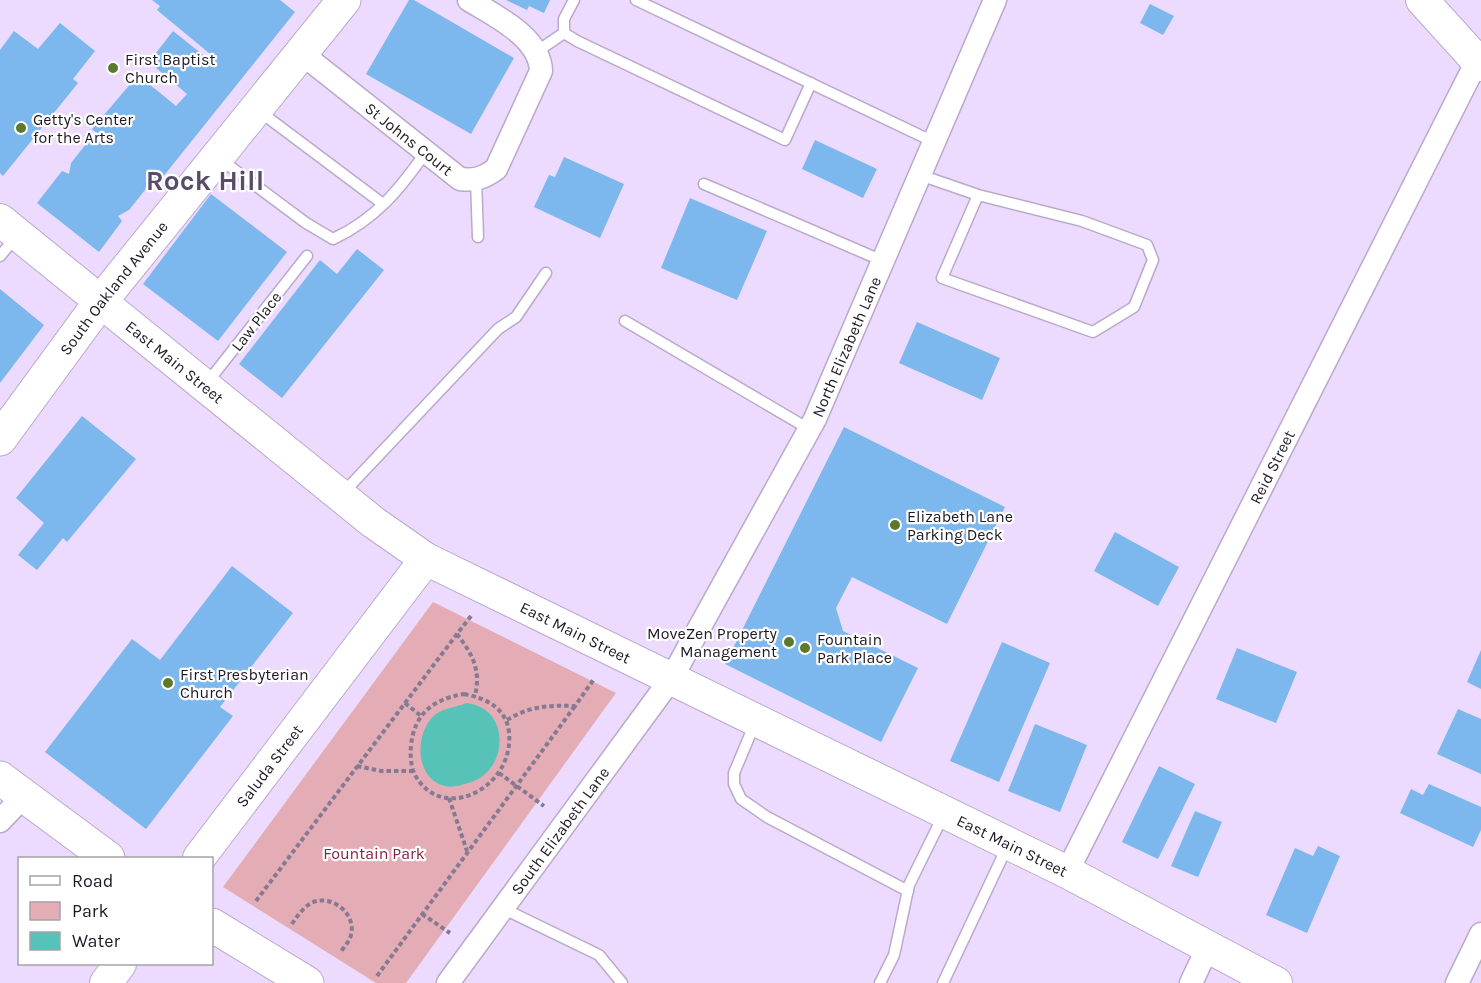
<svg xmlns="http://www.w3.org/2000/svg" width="1481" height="983" font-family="Karla,sans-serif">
<rect width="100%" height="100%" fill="#ecdbfe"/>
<path fill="#e4adb6" d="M433,602L616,693L406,983H376L223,887Z"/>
<path fill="#57c2b8" d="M466,703C512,707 509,773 468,783C460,785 454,788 445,786C414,779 414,731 436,714C444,708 457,707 466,703Z"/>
<g fill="#7cb7ed">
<path d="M152,0H280L295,12L158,183L149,175L145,190L129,210L118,216L122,221L99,252L37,203L62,171L69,174L71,163L86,144L99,135L92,129L138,75L176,106L187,94L149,62L173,31L212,62L215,58L157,10L160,6Z"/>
<path d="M409,0H414L514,58L471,134L366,74Z"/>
<path d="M506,0H550L544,13L529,6L527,10Z"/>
<path d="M1150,4L1174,16L1163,35L1140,23Z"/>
<path d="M60,23L95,51L73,79L78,83L3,176L0,173V50L14,31L38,49Z"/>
<path d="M815,140L877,169L863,198L802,169Z"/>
<path d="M564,157L624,184L600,238L534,207L549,175L555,177Z"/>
<path d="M211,194L287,252L218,341L143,284Z"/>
<path d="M690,198L767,231L737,300L661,268Z"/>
<path d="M357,249L384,270L282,398L239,364L320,260L337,274Z"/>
<path d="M0,289L44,325L0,383Z"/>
<path d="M917,322L1000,358L982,400L899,363Z"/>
<path d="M82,416L136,459L67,542L63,538L37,570L18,555L44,523L16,498Z"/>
<path d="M844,427L1005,507L947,624L852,577L836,608L843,631L918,668L881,742L725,664Z"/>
<path d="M1115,532L1179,567L1158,606L1094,571Z"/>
<path d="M232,566L293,613L220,707L233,716L146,829L45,752L132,639L160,660Z"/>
<path d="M1002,642L1050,663L999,782L950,761Z"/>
<path d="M1237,648L1297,672L1276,723L1216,699Z"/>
<path d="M1481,650V689L1467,682Z"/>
<path d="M1458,709L1481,719V774L1437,754Z"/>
<path d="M1035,724L1087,745L1060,812L1008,791Z"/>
<path d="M1159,766L1195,784L1158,859L1122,842Z"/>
<path d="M1429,784L1481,807V830L1473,847L1400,813L1411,789L1423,795Z"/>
<path d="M1195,811L1222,822L1198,877L1171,866Z"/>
<path d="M1318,846L1340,856L1307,933L1266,915L1295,848L1313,856Z"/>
</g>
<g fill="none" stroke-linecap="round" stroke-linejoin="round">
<defs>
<g id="lane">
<path d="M574,0L564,19V33L577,41L785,140L811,83"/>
<path d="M636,0L934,142"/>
<path d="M536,52L564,33"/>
<path d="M259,111L383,204"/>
<path d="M220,159L306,223L333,239C376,219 399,190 426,152"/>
<path d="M920,175L978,195L1082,221L1147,245L1153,260L1134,307L1093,332L942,278L978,195"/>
<path d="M476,179L478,237"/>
<path d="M704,184L883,261"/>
<path d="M0,256L16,237"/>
<path d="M625,321L809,429"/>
<path d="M207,383L307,256"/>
<path d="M343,493L498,329L516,317L546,273"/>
<path d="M755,723L734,773V784L741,799L767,817L908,891"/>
<path d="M502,908L599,955L622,983"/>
<path d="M880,983L894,955L909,885L943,816"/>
<path d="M943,983L1008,845"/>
</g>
<g id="street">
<path id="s1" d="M301,53L460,179C475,181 483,178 496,169L541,71C540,37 495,16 469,0"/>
<path d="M0,821L24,796"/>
<path id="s2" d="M1067,872L1477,61"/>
<path id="s3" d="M448,983L671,679L815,419L995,0"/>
<path d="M1191,983L1208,947"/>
<path d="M1457,983L1481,934"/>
</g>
<g id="secondary">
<path d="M1422,0L1481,65"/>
<path id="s4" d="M0,220L373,522L426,559L1067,872L1276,983"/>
<path id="s5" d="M199,858L426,559"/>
<path d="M106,983L120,964"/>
</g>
<g id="primary">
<path id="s6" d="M0,439L101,301L344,0"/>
<path d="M0,778L108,858"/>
<path d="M212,925L307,983"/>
</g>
</defs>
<use href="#lane" stroke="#baa9cb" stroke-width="13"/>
<use href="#street" stroke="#baa9cb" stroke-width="25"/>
<use href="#secondary" stroke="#baa9cb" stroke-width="34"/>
<use href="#primary" stroke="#baa9cb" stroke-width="35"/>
<g stroke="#867a92" stroke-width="4" stroke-dasharray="4.5 3" stroke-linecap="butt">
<path d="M471,616L457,634C473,655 481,670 475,696"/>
<path d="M464,694C486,698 506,708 509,732C515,788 441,826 414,773C411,766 410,754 411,746C414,714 433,699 464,694Z"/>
<path d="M405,703L421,716"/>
<path d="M507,720C530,706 549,705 575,706L594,679"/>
<path d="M357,766L381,771H413"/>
<path d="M499,773L544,806"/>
<path d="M449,798L467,851"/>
<path d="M256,901L457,634"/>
<path d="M422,914L450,933"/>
<path d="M292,924C297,916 303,908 311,903C332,893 359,915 350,938C348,943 343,948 340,953"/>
<path d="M377,976L575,706"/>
</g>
<use href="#lane" stroke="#fff" stroke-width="10"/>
<use href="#street" stroke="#fff" stroke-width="22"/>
<use href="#secondary" stroke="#fff" stroke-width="32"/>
<use href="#primary" stroke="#fff" stroke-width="33"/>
</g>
<g fill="#5b782d" stroke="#fff" stroke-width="2">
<circle cx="113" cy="68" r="6"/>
<circle cx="21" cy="128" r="6"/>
<circle cx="895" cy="525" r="6"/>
<circle cx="789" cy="642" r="6"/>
<circle cx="805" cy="648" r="6"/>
<circle cx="168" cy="683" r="6"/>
</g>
<g text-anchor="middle" stroke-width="4.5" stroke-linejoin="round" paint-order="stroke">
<g font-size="16" fill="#1e1824" stroke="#fff" text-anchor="start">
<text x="125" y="65">First Baptist<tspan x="125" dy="18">Church</tspan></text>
<text x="33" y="125">Getty's Center<tspan x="33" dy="18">for the Arts</tspan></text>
<text x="907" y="522">Elizabeth Lane<tspan x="907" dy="18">Parking Deck</tspan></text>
<text x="777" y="639" text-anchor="end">MoveZen Property<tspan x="777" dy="18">Management</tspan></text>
<text x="817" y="645">Fountain<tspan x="817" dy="18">Park Place</tspan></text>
<text x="180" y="680">First Presbyterian<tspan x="180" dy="18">Church</tspan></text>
</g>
<g font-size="16" fill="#1e1824" stroke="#fff">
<text dy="6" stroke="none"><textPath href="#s1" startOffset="138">St Johns Court</textPath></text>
<text dy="6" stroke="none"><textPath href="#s6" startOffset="189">South Oakland Avenue</textPath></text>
<text transform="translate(256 321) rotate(-52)" y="6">Law Place</text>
<text dy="6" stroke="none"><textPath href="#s3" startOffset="753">North Elizabeth Lane</textPath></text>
<text dy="6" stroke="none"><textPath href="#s4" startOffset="225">East Main Street</textPath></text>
<text dy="6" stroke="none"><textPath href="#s2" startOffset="454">Reid Street</textPath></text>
<text dy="6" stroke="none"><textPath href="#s4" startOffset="711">East Main Street</textPath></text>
<text dy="6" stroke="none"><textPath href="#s5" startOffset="116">Saluda Street</textPath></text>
<text dy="6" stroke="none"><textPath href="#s3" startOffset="189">South Elizabeth Lane</textPath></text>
<text dy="6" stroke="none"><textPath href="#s4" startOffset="1197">East Main Street</textPath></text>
</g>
<g font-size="16" fill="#832540" stroke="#fff">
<text x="374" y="859">Fountain Park</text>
</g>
<g font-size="28" font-weight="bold" fill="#5a4b68" stroke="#fff">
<text x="205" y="190">Rock Hill</text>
</g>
</g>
<rect x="18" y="857" width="195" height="108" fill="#ffffff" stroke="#a5a3a7" stroke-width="1.5"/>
<rect x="30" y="876" width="30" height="9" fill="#ffffff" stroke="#a5a3a7" stroke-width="1.5"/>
<text x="72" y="887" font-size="18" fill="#1e1824">Road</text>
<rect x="30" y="902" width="30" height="18" fill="#e4adb6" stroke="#a5a3a7" stroke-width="1.5"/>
<text x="72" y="917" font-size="18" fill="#1e1824">Park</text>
<rect x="30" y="932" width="30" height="18" fill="#57c2b8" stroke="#a5a3a7" stroke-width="1.5"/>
<text x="72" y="947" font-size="18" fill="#1e1824">Water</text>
</svg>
